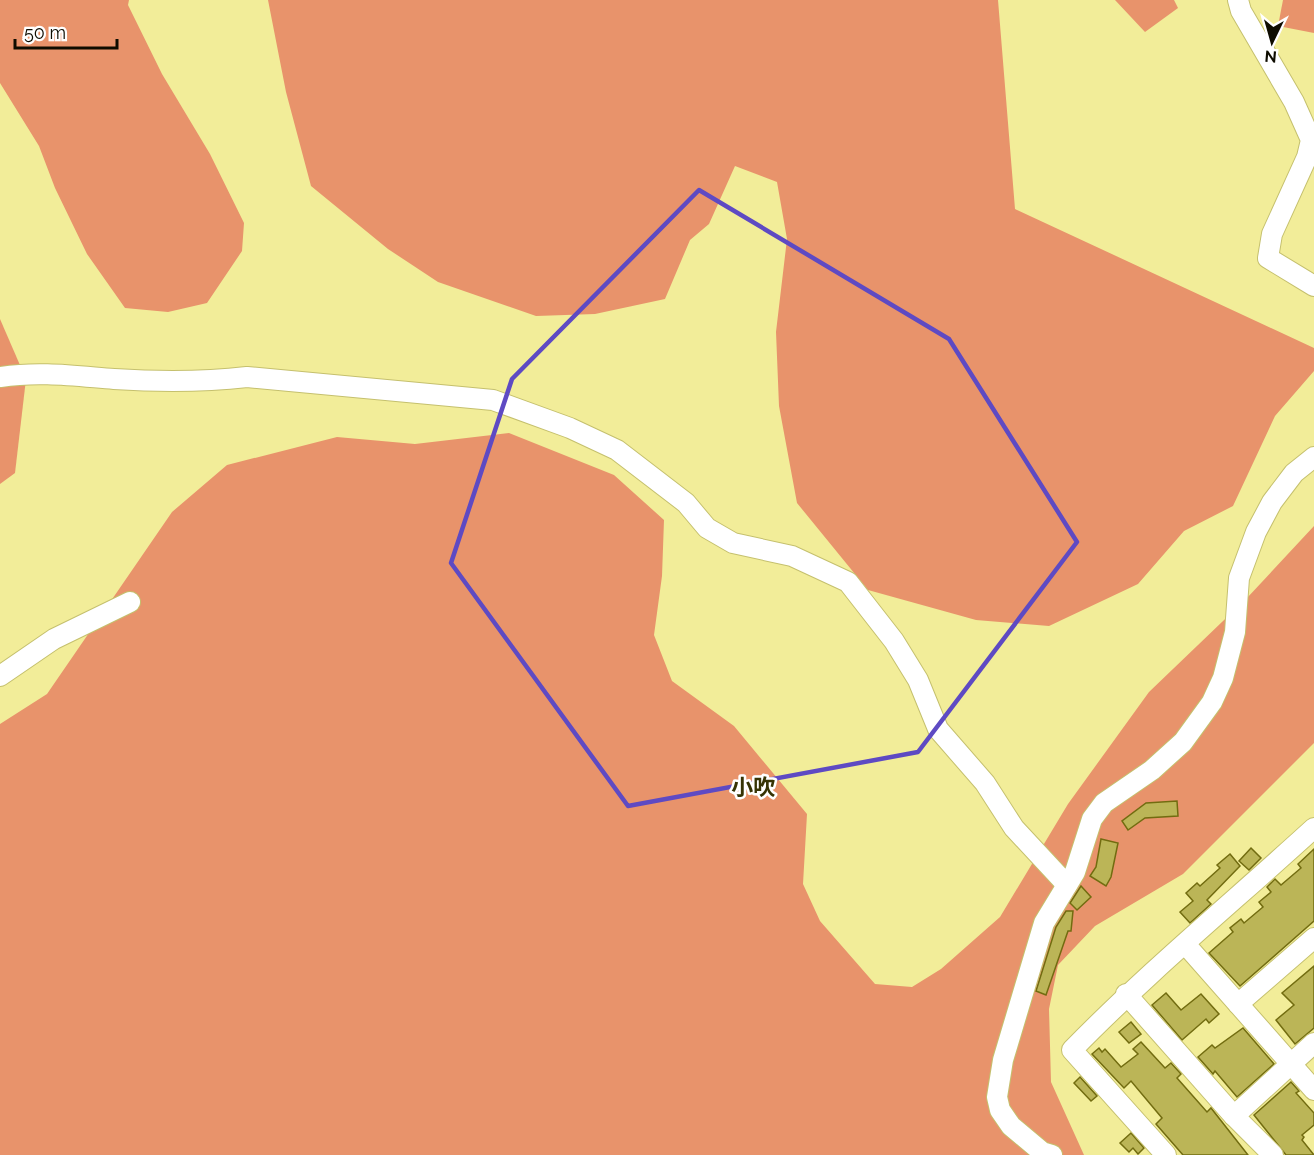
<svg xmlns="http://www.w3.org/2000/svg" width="1314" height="1155" font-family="Raleway,'Noto Sans JP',sans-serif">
<rect width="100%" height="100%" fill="#f2ed99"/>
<g fill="#e8936b">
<path d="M0,0H129L128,5L162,74L210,154L244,223L242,251L207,303L168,312L125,308L87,254L55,188L39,146L0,83Z"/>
<path d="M268,0H998L1015,209L1314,348V371L1275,416L1233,506L1184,531L1138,584L1049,626L976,620L868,590L797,503L779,406L776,332L787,239L777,182L735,166L709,224L690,240L665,299L595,314L536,316L438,282L388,249L311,186L286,92Z"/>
<path d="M1115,0H1174L1178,8L1145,32Z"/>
<path d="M1283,0H1314V33L1278,26Z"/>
<path d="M0,319L26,379L15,473L0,484Z"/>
<path d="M509,433L614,475L664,520L662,576L654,635L672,681L734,726L807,814L803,884L820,921L875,984L912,987L941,969L1000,917L1068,804L1149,692L1247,598L1314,526V743L1183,874L1095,926L1058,965L1049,1009L1051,1082L1084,1155H0V724L47,694L172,512L227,465L337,437L415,444Z"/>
</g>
<g fill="#bbb557" stroke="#726c10" stroke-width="1.5">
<path d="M1177,801L1178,816L1145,818L1128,830L1122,821L1146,803Z"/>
<path d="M1101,839L1118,843L1111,877L1106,886L1090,876L1096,867Z"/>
<path d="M1251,848L1261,858L1249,870L1239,861Z"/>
<path d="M1314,849V921L1240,986L1209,953L1233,932L1230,928L1241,919L1244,923L1263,907L1259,902L1271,892L1267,887L1275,879L1281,885L1301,868L1298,864Z"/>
<path d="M1230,854L1240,866L1207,900L1211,904L1190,923L1180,912L1193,901L1186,893L1197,883L1200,886L1220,868L1217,865Z"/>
<path d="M1081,886L1091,897L1077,910L1070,903Z"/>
<path d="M1066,911H1073L1071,931H1068L1046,995L1036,991L1056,927Z"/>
<path d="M1314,966V1028L1295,1044L1276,1020L1294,1005L1282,993Z"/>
<path d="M1166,993L1181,1010L1201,994L1219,1014L1209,1023L1206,1019L1182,1040L1152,1005Z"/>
<path d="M1131,1022L1141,1034L1129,1043L1119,1032Z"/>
<path d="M1243,1028L1274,1064L1237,1097L1215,1071L1213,1074L1198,1057L1212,1045L1215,1048Z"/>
<path d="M1141,1042L1165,1068L1171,1063L1181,1074L1177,1078L1207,1112L1211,1108L1248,1155H1183L1156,1124L1162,1118L1131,1081L1124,1088L1092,1054L1099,1048L1102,1052L1105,1049L1121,1067L1138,1054L1133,1049Z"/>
<path d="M1080,1077L1097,1096L1091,1101L1074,1083Z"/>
<path d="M1291,1082L1299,1091L1296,1093L1314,1113V1125L1302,1135L1304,1137L1302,1140L1314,1155H1286L1254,1115Z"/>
<path d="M1131,1133L1144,1148L1138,1154L1133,1148L1129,1152L1120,1143Z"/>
</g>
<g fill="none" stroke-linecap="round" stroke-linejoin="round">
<defs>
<g id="minor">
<path d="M1238,0L1241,11L1294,102L1311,140L1307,157L1272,234L1268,258L1314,286"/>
<path d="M0,377C39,371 75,376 114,379C159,382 204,382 247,377L493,400L570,428L617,450L686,503L707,528L733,543L792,556L848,582L894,641L918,680L938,729L985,783L1014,828L1067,885"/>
<path d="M0,676L54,639L130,602"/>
<path d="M1186,945L1314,1090"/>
<path d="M1126,994L1234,1116L1273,1155"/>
<path d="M1238,1004L1314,938"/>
<path d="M1234,1116L1314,1043"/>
<path d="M1052,1155L1042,1152L1011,1126L1000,1110L997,1097L1003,1060L1044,923L1075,872L1092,819L1104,803L1152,770L1183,742L1212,702L1223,678L1235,632L1239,578L1256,532L1272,502L1294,473L1314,457"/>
<path d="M1166,1155L1072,1050C1148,972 1233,902 1314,828"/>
</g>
</defs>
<use href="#minor" stroke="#c5c06e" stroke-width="22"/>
<use href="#minor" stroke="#fff" stroke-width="20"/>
</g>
<path fill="none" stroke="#5e4ac3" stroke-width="4.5" stroke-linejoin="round" d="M699,190L949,339L1077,542L918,752L628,806L451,563L512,379Z"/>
<g text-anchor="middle" stroke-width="5" stroke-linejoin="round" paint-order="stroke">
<g font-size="22" font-weight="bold" fill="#363304" stroke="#fff">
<text x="753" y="795">小吹</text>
</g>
</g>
<g transform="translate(1272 42) rotate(185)" stroke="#ffffff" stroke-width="4.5" paint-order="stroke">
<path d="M0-4.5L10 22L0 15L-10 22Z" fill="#0e0c00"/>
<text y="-9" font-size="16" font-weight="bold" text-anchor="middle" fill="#0e0c00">N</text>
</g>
<path d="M15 39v9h102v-9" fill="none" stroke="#0e0c00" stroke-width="3"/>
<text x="24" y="39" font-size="18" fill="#0e0c00" stroke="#ffffff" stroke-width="4.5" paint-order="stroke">50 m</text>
</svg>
